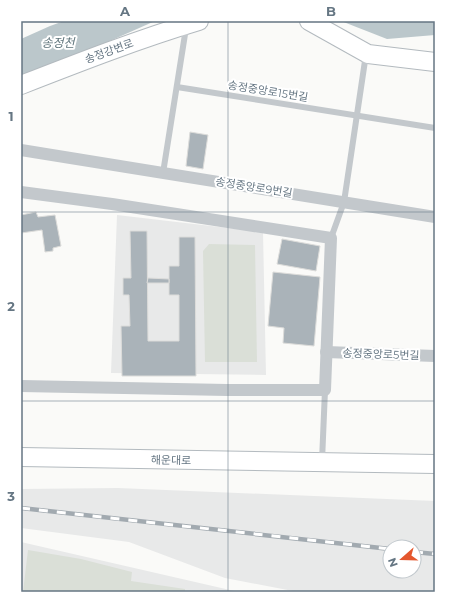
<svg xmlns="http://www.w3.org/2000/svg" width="456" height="613" font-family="Montserrat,'Noto Sans KR',sans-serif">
<rect width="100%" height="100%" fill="#fafaf8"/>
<g fill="#e8e9e9" fill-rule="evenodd">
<path d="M117,215L263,232L266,375L111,373Z"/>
<path d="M118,488L435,501V592H298L225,578L129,542L21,528V489ZM390,547H414V571H390Z"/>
<path d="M21,542L230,590L238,592H21Z"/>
</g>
<g fill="#dadfd7">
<path d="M209,244L255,245L257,362H205L203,251Z"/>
<path d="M28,550L81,559L132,572L131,581L185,589V592H23Z"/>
</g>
<g fill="#bbc7cb">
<path d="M64,21H155L67,60L21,76V39L50,26Z"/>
<path d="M341,21H435V35L387,39Z"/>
</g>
<g fill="#aab3b9" stroke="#dcdcda">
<path d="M190,132L208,135L203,169L186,166Z"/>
<path d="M36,212L38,217L55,215L61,246L53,248V251L45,252L42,230L21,233V215Z"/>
<path d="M130,231H147L148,341H179V295H169V266H179V237H195L196,376H122L121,326H130L129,295H123V278H131Z"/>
<path d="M282,239L320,246L316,271L277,264Z"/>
<path d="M273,272L320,277L314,346L283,343L284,328L268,326Z"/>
<path d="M148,278L169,279V283H147Z"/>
</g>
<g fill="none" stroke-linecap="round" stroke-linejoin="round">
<defs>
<g id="secondary">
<path d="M309,21L368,54L435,62"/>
<path d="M21,85C80,62 139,39 199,21"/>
<path d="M21,457L435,464"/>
</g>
</defs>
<use href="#secondary" stroke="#b3babf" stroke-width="20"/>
<g stroke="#c3c8cc" stroke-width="6">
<path d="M177,87L435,128"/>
<path d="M163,173L186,28"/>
<path d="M331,238L344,202L366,54"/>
<path d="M322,461L325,390"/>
</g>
<g stroke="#c3c8cc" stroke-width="12">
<path d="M21,150L435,217"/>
<path d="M21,192L112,204L331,238L325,390H227L21,386"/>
<path d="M326,352L435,356"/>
</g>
<use href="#secondary" stroke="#fff" stroke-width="18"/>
<defs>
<g id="rail">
<path d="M21,508L390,549"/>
<path d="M414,552L435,554"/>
</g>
</defs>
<use href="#rail" stroke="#a2aab0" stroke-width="4.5"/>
<use href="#rail" stroke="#fff" stroke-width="3" stroke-dasharray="9" stroke-linecap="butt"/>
</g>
<path fill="none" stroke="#657683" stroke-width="1" stroke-opacity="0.55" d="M228,21V592M21,212H435M21,401H435"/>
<g text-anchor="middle" stroke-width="4" stroke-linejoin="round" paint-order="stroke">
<g font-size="11" fill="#657683" stroke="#fff">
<text transform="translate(109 51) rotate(-20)" y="4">송정강변로</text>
<text transform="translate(268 91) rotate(9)" y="4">송정중앙로15번길</text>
<text transform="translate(254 187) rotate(9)" y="4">송정중앙로9번길</text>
<text transform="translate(381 354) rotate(2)" y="4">송정중앙로5번길</text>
<text transform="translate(171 460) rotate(1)" y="4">해운대로</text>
</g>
<g font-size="12" font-style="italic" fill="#60757c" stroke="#fff">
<text x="58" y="47">송정천</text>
</g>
</g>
<rect width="456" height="613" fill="none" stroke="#ffffff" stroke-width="44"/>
<g transform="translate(402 559) rotate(250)"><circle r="19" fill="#ffffff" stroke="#c1c8cd"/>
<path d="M0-3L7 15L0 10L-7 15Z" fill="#e4572e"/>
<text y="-6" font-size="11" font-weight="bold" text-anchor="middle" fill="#657683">N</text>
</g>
<rect x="22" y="22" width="412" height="569" fill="none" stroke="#657683" stroke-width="1.5"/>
<g font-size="13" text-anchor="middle" font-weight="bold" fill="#657683">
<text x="125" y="16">A</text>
<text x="331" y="16">B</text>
<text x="11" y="121">1</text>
<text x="11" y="311">2</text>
<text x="11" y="501">3</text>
</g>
</svg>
